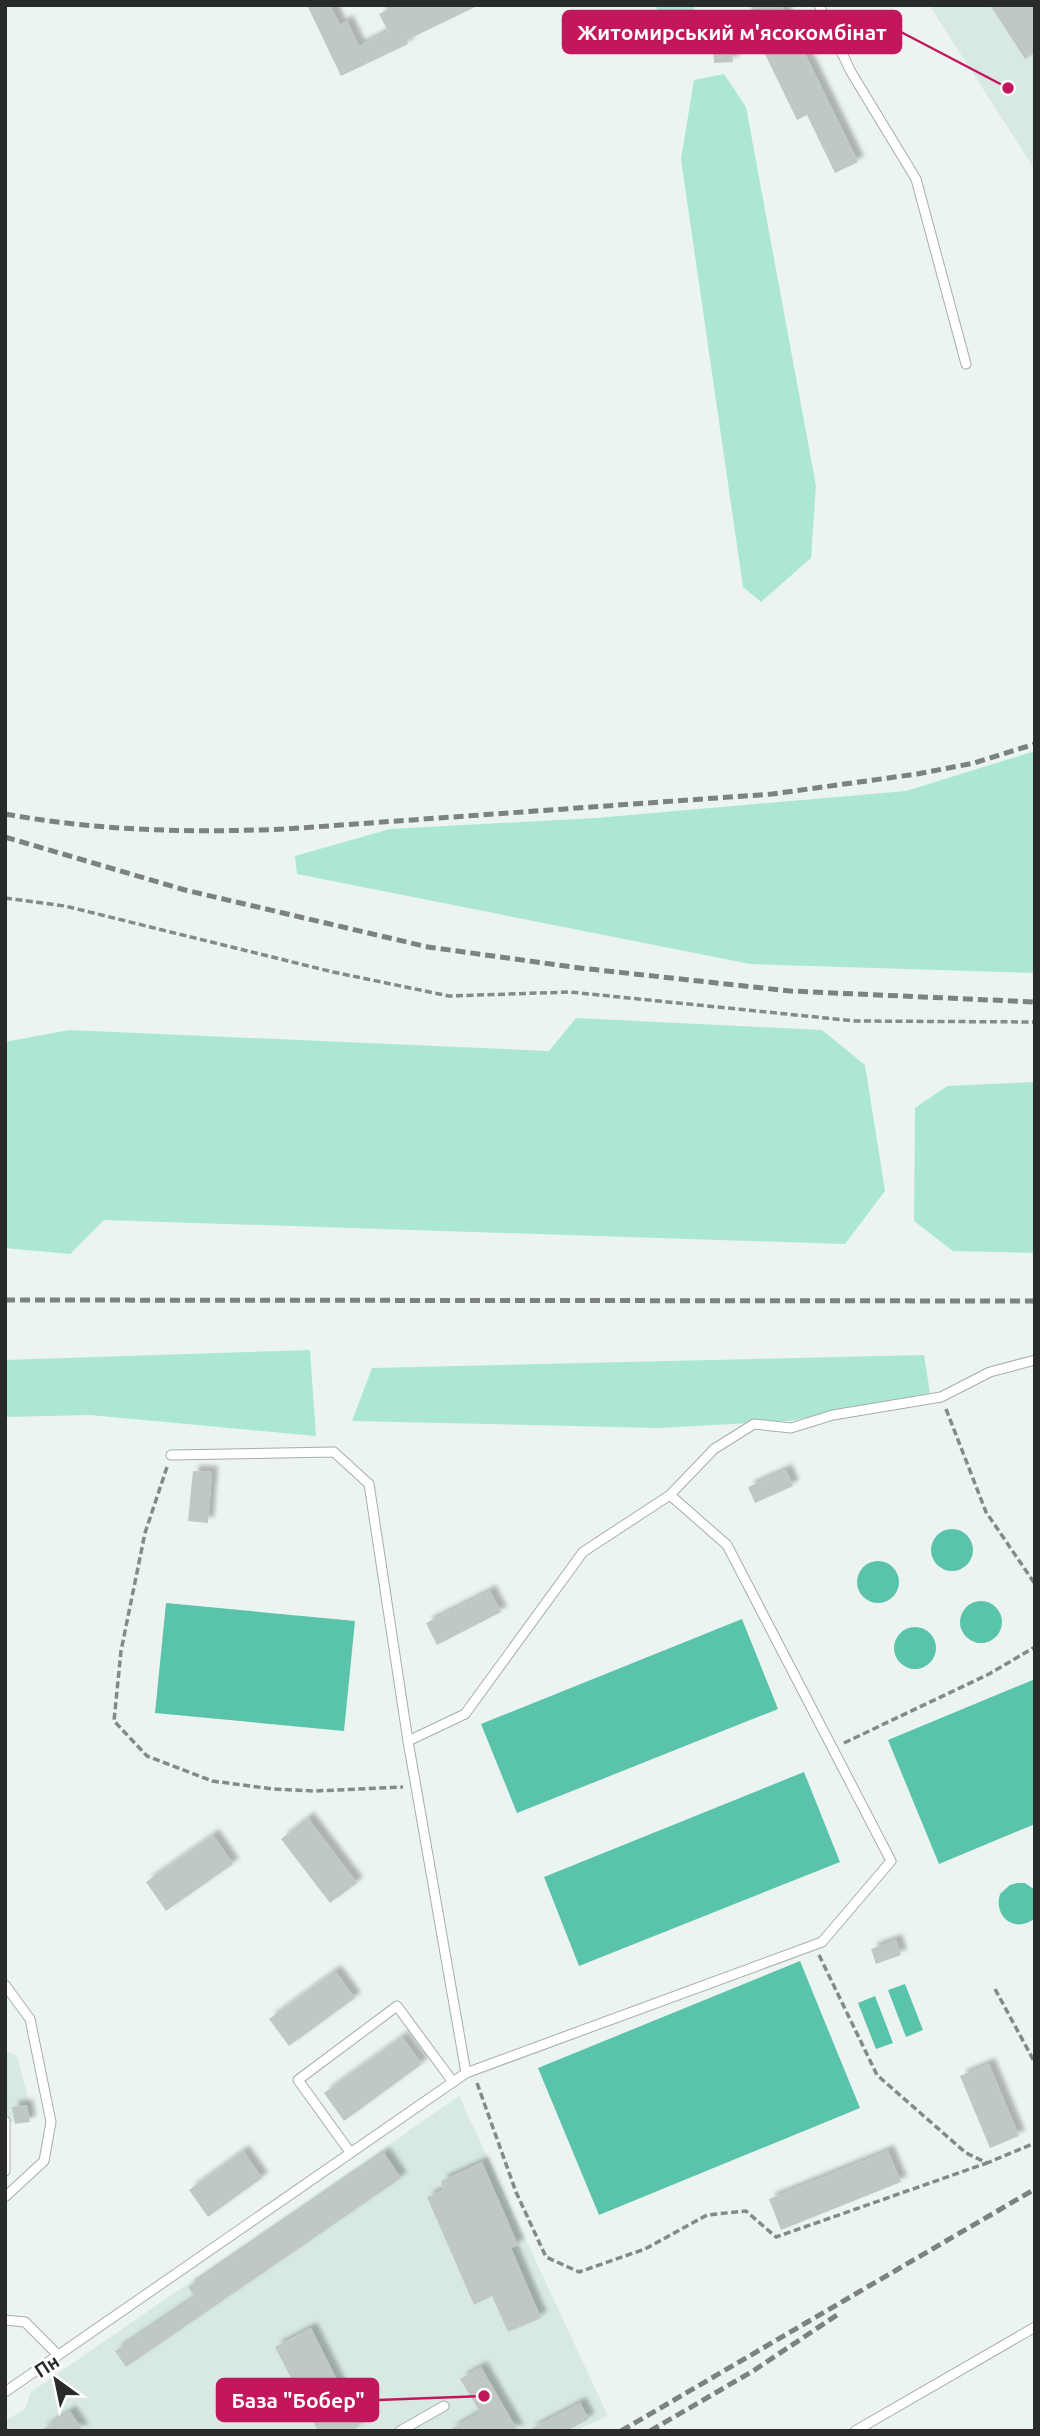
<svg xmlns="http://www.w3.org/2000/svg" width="1040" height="2436" font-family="Ubuntu,sans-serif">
<defs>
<filter id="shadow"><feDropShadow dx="6" dy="-6" stdDeviation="2" flood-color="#0004"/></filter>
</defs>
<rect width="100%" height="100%" fill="#ebf4f1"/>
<g fill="#d8e9e4">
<path d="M929,5H1035V170Z"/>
<path d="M5,2051L17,2055L33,2118L5,2123Z"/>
<path d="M459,2096L608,2416L575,2431H5V2421L25,2409L31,2392Z"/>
</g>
<g fill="#ace7d6">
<path d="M656,5H696L688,21L658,15Z"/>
<path d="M724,74L746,107L816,486L811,558L761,602L743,587L681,159L694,80Z"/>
<path d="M1035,751V973L750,964L297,874L295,856L390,829L596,818L906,791Z"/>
<path d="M576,1018L822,1030L865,1065L885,1191L845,1244L104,1220L70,1254L5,1248V1042L69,1030L549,1051Z"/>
<path d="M1035,1082V1253L953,1251L914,1221L915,1108L947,1086Z"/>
<path d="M310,1350L316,1436L90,1415L5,1417V1360Z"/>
<path d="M924,1355L930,1393L789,1421L659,1428L352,1421L372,1368Z"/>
</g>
<g fill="#5ac4aa">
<circle cx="952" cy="1550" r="21"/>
<circle cx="878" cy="1582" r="21"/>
<circle cx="981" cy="1622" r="21"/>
<path d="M166,1603L355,1621L344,1731L155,1713Z"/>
<path d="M742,1619L778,1709L517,1813L481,1724Z"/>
<circle cx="915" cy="1648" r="21"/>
<path d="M1035,1679V1824L939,1864L888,1740Z"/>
<path d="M804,1772L840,1862L579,1966L544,1877Z"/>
<path d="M1017,1883H1025L1035,1890V1918C1016,1934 993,1918 1000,1894L1010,1885Z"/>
<path d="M800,1961L860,2108L599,2215L538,2068Z"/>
<path d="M905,1984L923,2030L906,2037L888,1990Z"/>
<path d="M875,1996L893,2043L876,2049L858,2003Z"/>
</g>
<g fill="#c0c8c6" filter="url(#shadow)">
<path d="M307,5H330L340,25L347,21L359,46L388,31L379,14L397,5H479L407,40L408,44L341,76Z"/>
<path d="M761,5H781L858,162L835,173L807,115L797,120L745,13Z"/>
<path d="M990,5H1035V53L1025,59Z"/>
<path d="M730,29L733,62L714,63L712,33H717V30Z"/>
<path d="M786,1470L793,1486L755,1503L748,1487Z"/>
<path d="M193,1471L212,1472L208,1523L188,1521Z"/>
<path d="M490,1591L501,1612L437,1645L426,1623Z"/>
<path d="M308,1818L357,1883L330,1903L281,1839Z"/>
<path d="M213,1835L233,1864L166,1911L146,1882Z"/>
<path d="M896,1940L901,1955L876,1964L871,1949Z"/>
<path d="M335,1971L355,1998L289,2046L269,2019Z"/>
<path d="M402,2037L422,2064L344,2121L324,2093Z"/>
<path d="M989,2064L1019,2136L990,2148L960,2076Z"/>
<path d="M27,2105L30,2122L15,2124L12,2107Z"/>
<path d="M243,2151L262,2178L208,2217L189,2190Z"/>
<path d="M888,2151L901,2182L781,2230L769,2199Z"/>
<path d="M384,2153L401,2178L126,2367L115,2351L195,2297L188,2287Z"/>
<path d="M482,2162L518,2245L511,2248L541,2318L508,2332L492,2296L474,2305L427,2197L443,2190L441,2181Z"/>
<path d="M311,2328L360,2426L351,2431H318L275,2347Z"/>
<path d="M481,2367L518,2431H448L480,2412L460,2379Z"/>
<path d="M580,2403L589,2419L566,2431H527Z"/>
<path d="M70,2411L83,2431H40Z"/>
</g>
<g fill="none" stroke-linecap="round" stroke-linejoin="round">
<defs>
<g id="service">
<path d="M819,5L851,72L916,179L966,364"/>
<path d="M171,1455L334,1452L369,1484L408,1741L466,2073"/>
<path d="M670,1495L714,1449L754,1424L791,1428L833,1415L941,1397L990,1372L1035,1360"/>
<path d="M5,1985L30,2019L51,2122L44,2161L5,2197"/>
<path d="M5,2121V2171"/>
<path d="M350,2152L298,2080L397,2006L453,2082"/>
<path d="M5,2320L25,2322L58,2355"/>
<path d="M5,2392L466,2073L822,1942L891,1861L727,1545L670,1495L583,1552L465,1714L408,1741"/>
<path d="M400,2431L444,2406"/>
<path d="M855,2431L1035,2327"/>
</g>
</defs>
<use href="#service" stroke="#a6aeab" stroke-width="11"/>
<g stroke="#848a88" stroke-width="3.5" stroke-dasharray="7 3.5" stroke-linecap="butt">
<path d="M5,898L65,906L333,972L449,996L570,992L855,1021L1035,1022"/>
<path d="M946,1409L986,1512L1035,1584"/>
<path d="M167,1467L145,1533L121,1651L114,1721L147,1756L212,1781L273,1789L315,1791L403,1787"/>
<path d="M844,1743L989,1674L1035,1647"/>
<path d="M819,1955L877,2075L966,2153L987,2163L1035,2143"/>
<path d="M995,1989L1035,2063"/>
<path d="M477,2083L516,2192L546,2257L579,2272L645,2249L707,2215L746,2211L776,2237L987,2163"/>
</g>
<use href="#service" stroke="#fff" stroke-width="9"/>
<g stroke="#7c8280" stroke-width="5" stroke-dasharray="10 5" stroke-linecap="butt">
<path d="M5,814C100,831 190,833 286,829L772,794L917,774L974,763L1035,744"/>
<path d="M5,837L185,890L428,947L580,968L790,991L1035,1002"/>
<path d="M5,1300L1035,1301"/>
<path d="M621,2431L1035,2189"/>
<path d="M650,2431L753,2371L840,2313"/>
</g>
</g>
<path fill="none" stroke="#c2185b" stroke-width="2.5" d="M1008 88L901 32M484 2396L378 2400"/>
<g fill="#c2185b" stroke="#fff" stroke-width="2.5">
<circle cx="1008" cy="88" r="7"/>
<circle cx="484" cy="2396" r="7"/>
</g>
<g fill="#c2185b" stroke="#c2185b" stroke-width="2.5">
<rect x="563" y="11" width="338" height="42" rx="7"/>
<rect x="217" y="2379" width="161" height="42" rx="7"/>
</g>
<g font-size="21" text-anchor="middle" font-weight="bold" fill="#fff">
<text x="732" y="40">Житомирський м'ясокомбінат</text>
<text x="298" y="2408">База "Бобер"</text>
</g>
<rect width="1040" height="2436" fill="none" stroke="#282b2a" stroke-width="14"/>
<g transform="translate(56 2380) rotate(327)" stroke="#ffffff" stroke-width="5" paint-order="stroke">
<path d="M0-5L12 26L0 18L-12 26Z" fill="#282b2a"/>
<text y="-10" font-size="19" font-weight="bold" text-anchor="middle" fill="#282b2a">Пн</text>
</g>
</svg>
